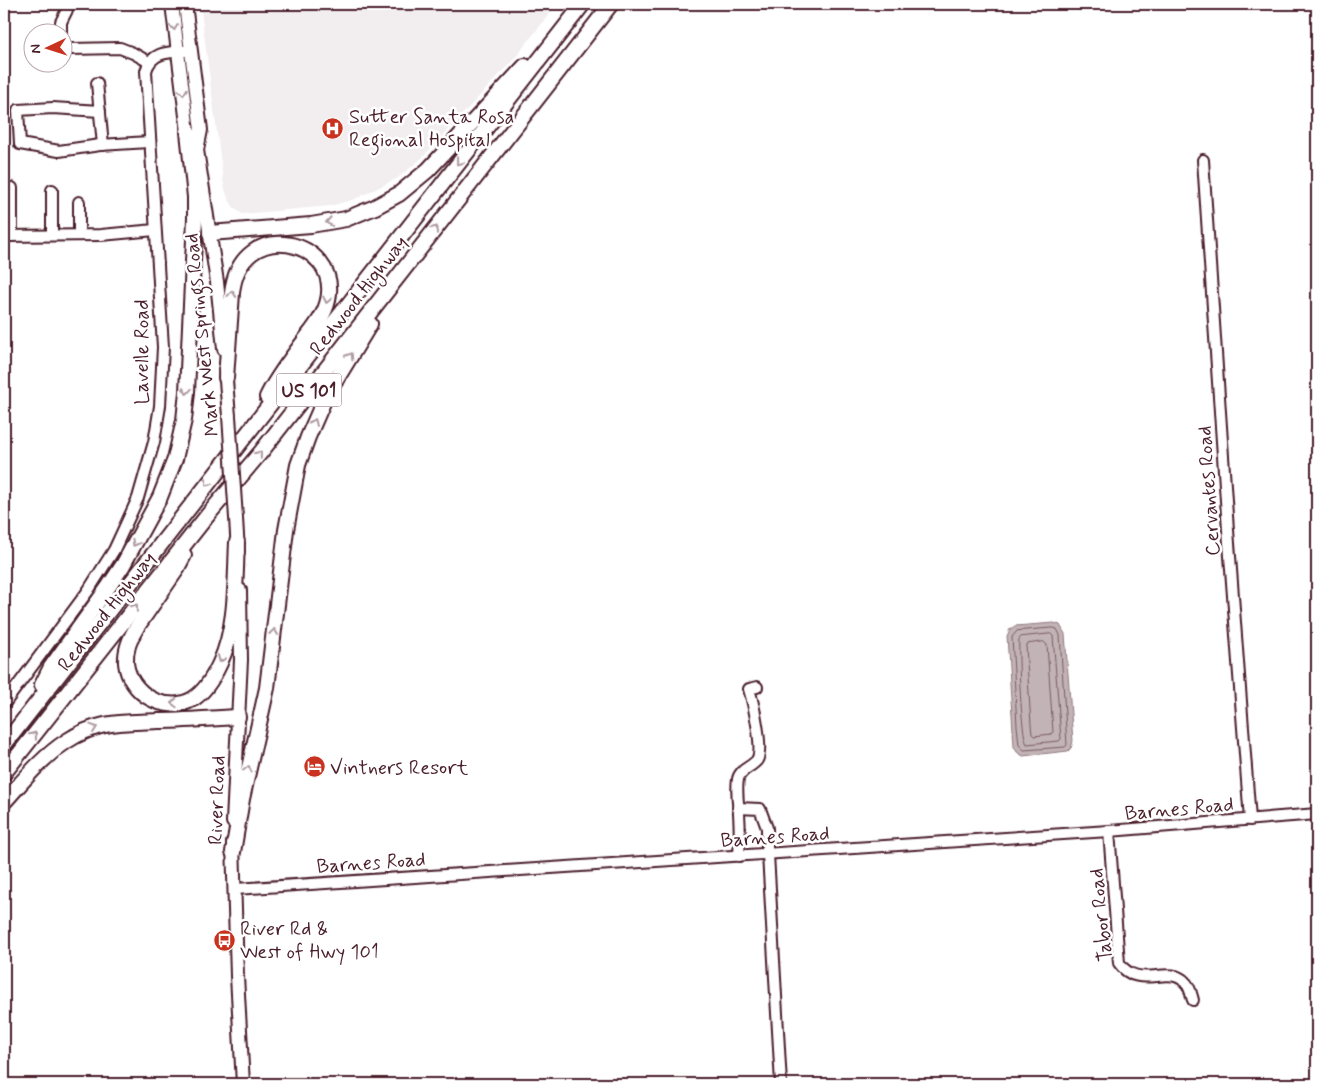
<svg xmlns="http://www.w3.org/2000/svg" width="1321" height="1088" font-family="Mynerve,sans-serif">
<rect width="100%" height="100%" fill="#fff"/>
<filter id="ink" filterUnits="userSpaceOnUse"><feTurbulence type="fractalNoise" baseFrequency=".02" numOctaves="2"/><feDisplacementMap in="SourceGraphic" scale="10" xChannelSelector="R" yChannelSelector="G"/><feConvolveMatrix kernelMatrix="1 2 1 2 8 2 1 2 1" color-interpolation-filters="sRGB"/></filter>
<g filter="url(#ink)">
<path fill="#f2eeef" d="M200,4H557L515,58L421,159L398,178L355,199L330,206L242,214L234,208L228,198L224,186Z"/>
<path fill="#c1b3b6" stroke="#91787e" d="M1054,623L1060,625L1065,634L1073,741L1071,748L1068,751L1023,756L1017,752L1014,747L1007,636L1010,629L1015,626Z"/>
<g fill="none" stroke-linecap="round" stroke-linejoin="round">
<g stroke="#7a5a63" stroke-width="1">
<path d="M1053,628L1057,629L1060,635L1067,745L1065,747L1024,750L1019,745L1017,726L1012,637L1017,631Z"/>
<path d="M1051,634L1053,636L1061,739L1059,741L1027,744C1021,736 1018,654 1019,639L1021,637Z"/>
<path d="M1044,642L1047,645L1053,732L1051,734L1034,736L1032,734L1031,725L1026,646L1028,644Z"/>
</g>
<defs>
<g id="minor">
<path d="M61,32V22L67,10"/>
<path d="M62,43L66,47L70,49L120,48L133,53L149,62"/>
<path d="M97,83L103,145"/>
<path d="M100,111L53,108L18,110L20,144L59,151L100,145L149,142"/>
<path d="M1203,160L1228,530L1250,820"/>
<path d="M12,188V236"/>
<path d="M79,202V235"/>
<path d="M52,235V190"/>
<path d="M4,236L101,235L155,230"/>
<path d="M4,704L88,591L114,550L138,498L154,442L160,406L163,347L146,71C151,52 168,52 184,51"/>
<path d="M738,808L760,809L767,828V854"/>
<path d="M1109,831L1119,963C1138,991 1169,964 1185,982C1190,986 1191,994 1193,1000"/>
<path d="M768,854L781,1084"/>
<path d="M739,856C740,841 740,828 739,813C738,802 736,790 738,779C740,769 752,767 757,760C764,749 753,702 749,689L757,687"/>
<path d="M235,889L1109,831L1317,814"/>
</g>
<g id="major">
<path d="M172,4L188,132L197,150L217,282L224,349"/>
<path d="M185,4L201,130L197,150"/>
<path d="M225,369L229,416"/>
<path d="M236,518L238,552"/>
<path d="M233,822L241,660L240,590"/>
<path d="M233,842L237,976L243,1084"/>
</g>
<g id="highway">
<path d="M210,233L311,225L346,219L375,207L399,194L428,170L525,66"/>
<path d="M226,378L232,293C240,215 341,239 328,300C325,315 314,328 305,340C291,359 277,376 267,397"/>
<path d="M184,555L175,572L137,627C130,638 125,650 126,663C129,693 165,715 193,699C206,691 214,676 220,663C237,626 235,581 237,542"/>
<path d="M42,685L51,667L109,586L123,565L160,497L175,459L184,420L187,392L195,218V197L188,132"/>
<path d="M4,745L583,4"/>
<path d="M4,773L207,516L261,452L611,4"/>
<path d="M4,802C23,781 42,757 67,741C99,720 122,723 158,721C185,721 212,718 238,717"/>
<path d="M233,852L242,799L267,688L286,530L298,465L308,437L325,398L370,324"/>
</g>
</defs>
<use href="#minor" stroke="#4a1f2b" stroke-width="14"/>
<use href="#major" stroke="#4a1f2b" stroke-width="16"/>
<use href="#highway" stroke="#4a1f2b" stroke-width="18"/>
<use href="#minor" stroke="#fff" stroke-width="10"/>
<use href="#major" stroke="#fff" stroke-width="12"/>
<use href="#highway" stroke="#fff" stroke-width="14"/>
<defs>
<path id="major-bridge" d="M229,416L236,518"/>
</defs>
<use href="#major-bridge" stroke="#4a1f2b" stroke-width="16" stroke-linecap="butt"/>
<use href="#major-bridge" stroke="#fff" stroke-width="12"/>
</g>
<defs><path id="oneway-chevron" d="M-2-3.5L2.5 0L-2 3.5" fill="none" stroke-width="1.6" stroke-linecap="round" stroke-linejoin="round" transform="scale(1.25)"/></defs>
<g stroke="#ae9aa0">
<use href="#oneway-chevron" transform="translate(174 27) rotate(83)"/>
<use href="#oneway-chevron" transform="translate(183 92) rotate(82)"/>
<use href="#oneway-chevron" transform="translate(459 162) rotate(128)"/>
<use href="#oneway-chevron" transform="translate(329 222) rotate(170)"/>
<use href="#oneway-chevron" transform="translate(435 229) rotate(-52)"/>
<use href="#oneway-chevron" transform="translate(232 294) rotate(-85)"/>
<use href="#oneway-chevron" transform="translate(327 300) rotate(102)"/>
<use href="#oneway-chevron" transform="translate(350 356) rotate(-58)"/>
<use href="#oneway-chevron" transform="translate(187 391) rotate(95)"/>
<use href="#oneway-chevron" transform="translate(314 422) rotate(-66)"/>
<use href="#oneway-chevron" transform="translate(259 454) rotate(-51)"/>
<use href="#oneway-chevron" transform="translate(208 483) rotate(128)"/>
<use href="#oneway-chevron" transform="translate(135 543) rotate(120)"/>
<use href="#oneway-chevron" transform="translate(135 607) rotate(-52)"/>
<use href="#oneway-chevron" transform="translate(274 632) rotate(-83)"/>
<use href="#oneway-chevron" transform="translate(221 659) rotate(112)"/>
<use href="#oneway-chevron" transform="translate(174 703) rotate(177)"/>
<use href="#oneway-chevron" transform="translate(94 728) rotate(-19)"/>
<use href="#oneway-chevron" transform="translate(34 735) rotate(-52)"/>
<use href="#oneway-chevron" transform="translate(248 769) rotate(-77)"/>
</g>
</g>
<defs>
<symbol id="hospital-disc" viewBox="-11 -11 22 22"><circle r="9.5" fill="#c8321e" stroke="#fff"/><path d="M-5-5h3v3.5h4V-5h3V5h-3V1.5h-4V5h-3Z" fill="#fff"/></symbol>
<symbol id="hotel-disc" viewBox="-11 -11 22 22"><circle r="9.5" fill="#c8321e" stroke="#fff"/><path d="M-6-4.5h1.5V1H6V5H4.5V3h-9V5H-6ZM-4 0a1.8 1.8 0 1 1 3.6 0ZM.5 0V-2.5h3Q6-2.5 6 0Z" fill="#fff"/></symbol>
<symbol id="bus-disc" viewBox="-11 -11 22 22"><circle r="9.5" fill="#c8321e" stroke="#fff"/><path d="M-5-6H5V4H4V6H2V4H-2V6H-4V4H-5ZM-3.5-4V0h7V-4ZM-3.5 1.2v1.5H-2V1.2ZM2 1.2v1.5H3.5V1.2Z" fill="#fff"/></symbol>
</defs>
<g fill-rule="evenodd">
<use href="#hospital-disc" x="320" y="116" width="25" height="25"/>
<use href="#hotel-disc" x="302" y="754" width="25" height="25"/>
<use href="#bus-disc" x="212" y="928" width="25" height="25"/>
</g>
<g text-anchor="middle" stroke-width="5" stroke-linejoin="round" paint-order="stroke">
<rect fill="#fff" stroke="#80626b" stroke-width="1" x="276.5" y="373.5" width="65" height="33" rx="4"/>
<g font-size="19" font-weight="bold" fill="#4a1f2b">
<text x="309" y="397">US 101</text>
</g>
<g font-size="20" fill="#4a1f2b" stroke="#fff" text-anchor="start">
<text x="349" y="123">Sutter Santa Rosa<tspan x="349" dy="23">Regional Hospital</tspan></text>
<text x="330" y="774">Vintners Resort</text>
<text x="240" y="935">River Rd &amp;<tspan x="240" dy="23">West of Hwy 101</tspan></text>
</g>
<g font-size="20" fill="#4a1f2b" stroke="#fff">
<text transform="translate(358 295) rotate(-52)" y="7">Redwood Highway</text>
<text transform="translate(201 335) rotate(-96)" y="7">Mark West Springs Road</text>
<text transform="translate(141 352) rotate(-90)" y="7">Lavelle Road</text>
<text transform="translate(1208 491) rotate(-94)" y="7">Cervantes Road</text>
<text transform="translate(106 611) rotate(-52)" y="7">Redwood Highway</text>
<text transform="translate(216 800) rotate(-88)" y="7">River Road</text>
<text transform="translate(1179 808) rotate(-5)" y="7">Barnes Road</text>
<text transform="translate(775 836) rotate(-4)" y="7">Barnes Road</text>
<text transform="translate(371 862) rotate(-4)" y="7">Barnes Road</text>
<text transform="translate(1100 915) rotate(-96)" y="7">Tabor Road</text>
</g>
</g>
<rect width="1321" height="1088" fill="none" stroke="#fff" stroke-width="20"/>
<rect x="10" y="10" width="1301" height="1068" fill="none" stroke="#4a1f2b" stroke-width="2" filter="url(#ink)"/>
<g transform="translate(48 48) rotate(266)"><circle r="24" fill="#ffffff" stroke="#b7a5aa"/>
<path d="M0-4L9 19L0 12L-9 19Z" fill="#c8321e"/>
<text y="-8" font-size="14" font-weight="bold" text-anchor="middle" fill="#4a1f2b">N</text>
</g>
</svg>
